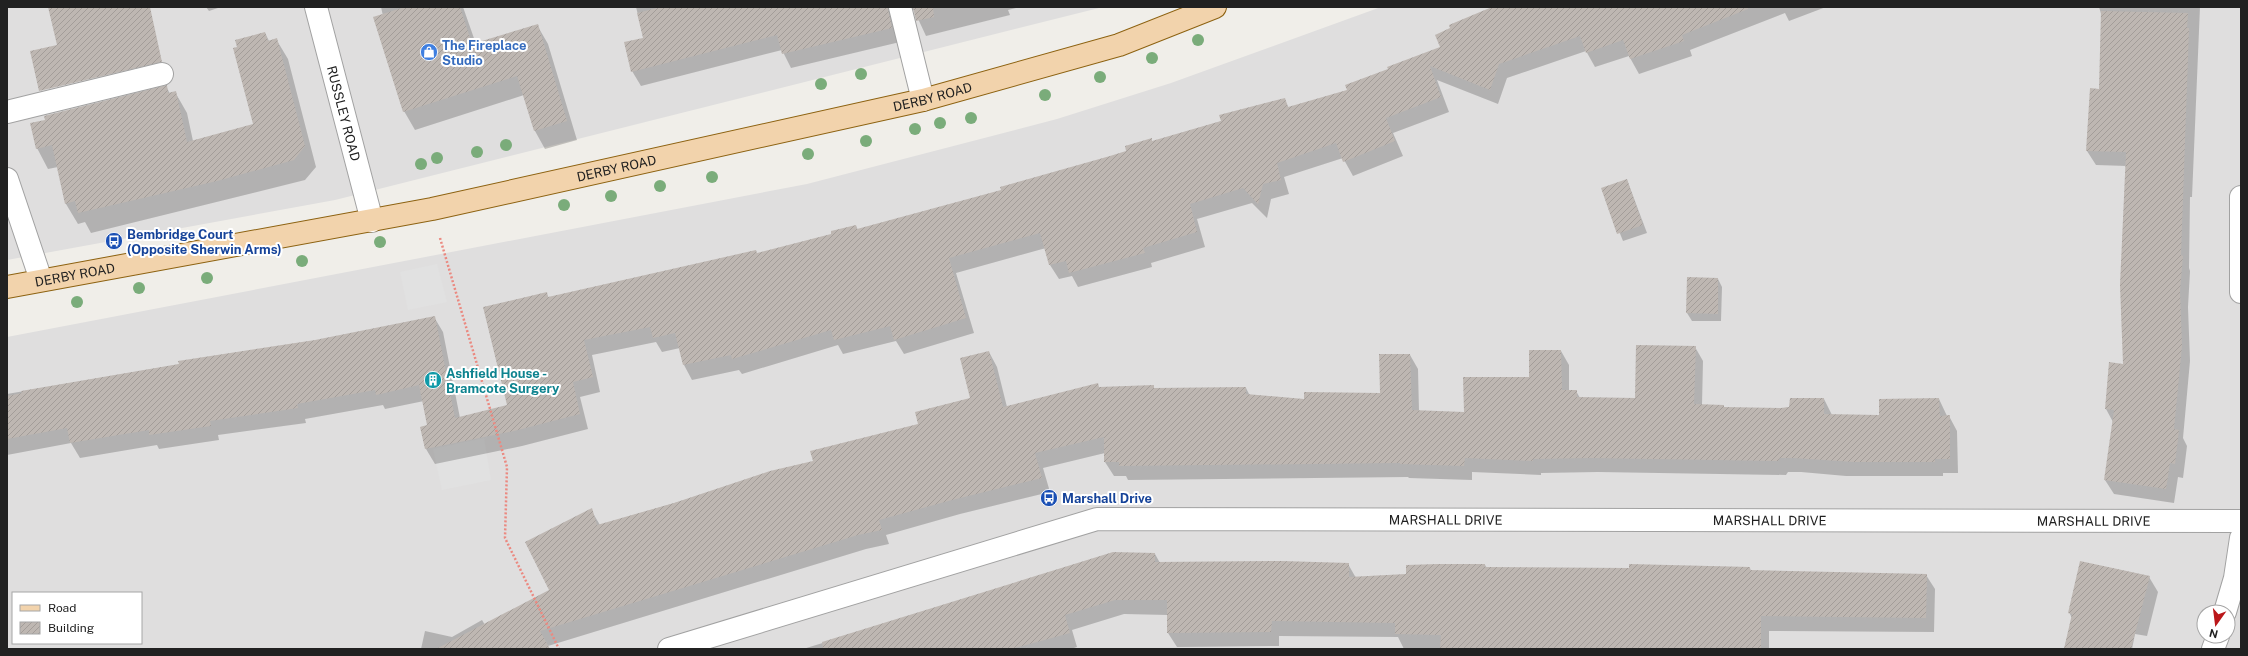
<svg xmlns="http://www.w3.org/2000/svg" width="2248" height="656" font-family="'Public Sans',sans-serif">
<defs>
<pattern id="building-hatch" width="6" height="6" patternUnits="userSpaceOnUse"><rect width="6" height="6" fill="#beb7b2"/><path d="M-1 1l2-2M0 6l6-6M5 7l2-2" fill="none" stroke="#a39d99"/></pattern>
</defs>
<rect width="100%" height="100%" fill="#f0eee9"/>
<g fill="#dfdede" fill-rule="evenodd">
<path d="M7,7H1103L335,200L7,260Z"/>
<path d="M1381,7H2241V649H7V337L807,184L1057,119L1171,83ZM13,593H141V643H13ZM2204,612H2228V636H2204Z"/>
</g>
<g fill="#e1e1e1">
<path d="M437,264L447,302L408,310L400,272Z"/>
<path d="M484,438L491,480L442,490L433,449Z"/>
</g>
<g fill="#0003">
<path d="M206,7H221L209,11Z"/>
<path d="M381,7H463L476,44L537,25L548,44L577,140L545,149L535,131L524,95L415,130L404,111Z"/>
<path d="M636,7H1020L1008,10L1010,15L926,36L914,10L906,9L900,42L791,68L782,50L641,86L632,71L644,39Z"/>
<path d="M1502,7H1826L1789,21L1785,13L1690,50L1692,56L1639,74L1629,56L1595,67L1586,51L1507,78L1498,104L1437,80L1449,112L1393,133L1403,156L1353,176L1343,158L1284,177L1289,194L1271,199L1267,218L1252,203L1197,219L1205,247L1151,263L1152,267L1078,287L1072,276L1059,279L1050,265L1046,248L956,273L974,333L904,354L896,341L843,354L838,345L742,374L739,370L692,380L684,365L680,348L662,352L656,342L592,355L600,392L580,397L588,429L522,446L435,464L426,449L421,427L428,426L424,401L385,409L383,405L305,419L306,423L218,435L219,440L159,449L157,445L80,458L71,443L7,455V394L315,341L434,317L443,332L460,418L508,406L546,293L549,298L757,254L833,235L856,226L858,230L1002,191L1127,152L1151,139L1152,142L1222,121L1284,99L1289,108L1349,90L1442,48Z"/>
<path d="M2099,7H2200L2192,197H2190L2189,268L2190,271L2188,307L2190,361L2183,438L2187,446L2183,478L2178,477L2174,503L2114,494L2105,480L2113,422L2106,409L2124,365L2127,166L2096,165L2087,151L2100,90L2102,17Z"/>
<path d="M265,33L269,41L276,39L288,59L316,167L305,180L91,233L85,222L78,224L66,204L58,167L48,169L37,148L46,120L166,86L170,94L175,92L187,113L193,141L254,125Z"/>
<path d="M1627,180L1647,233L1623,241L1602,189Z"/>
<path d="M1718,279L1722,287L1721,321H1692L1687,313Z"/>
<path d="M1695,347L1703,361L1702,405L1723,406L1725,408L1781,409L1824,399L1832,415L1880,416L1939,399L1947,416H1949L1957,431L1958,473H1943V476H1846L1801,472H1788L1786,475L1598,472L1541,473V475L1472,472V480L1409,478L1408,477L1128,480L1126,476H1114L1105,462V453L1043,468L1050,492L960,514L886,535L889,544L866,549L548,646L549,649H421L425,631L452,637L482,620L485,625L551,590L591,510L600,525L814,462L919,425L972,398L989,352L997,367L1007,407L1099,388L1153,386L1155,389L1246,388L1250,396L1305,400L1381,394L1410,355L1418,369L1419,411L1465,413L1530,378L1561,351L1569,365V391H1576L1580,398L1636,399Z"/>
<path d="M1113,554H1155L1160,563L1348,564L1356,578L1407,575L1485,565L1487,568H1750L1751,571L1926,575L1935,589L1934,632L1769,631V649H1404L1398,637L1279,636V646L1177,647L1168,633V615L1124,614L1072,630L1077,647L1071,649H803Z"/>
<path d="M2149,577L2158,592L2147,636L2135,634L2132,649H2064L2072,618L2069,612Z"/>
</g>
<g fill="url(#building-hatch)">
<path d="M48,7H150L162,62L39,91L30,51L57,45Z"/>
<path d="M405,7H460L472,44L538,24L567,121L534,131L517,76L403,112L373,17Z"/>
<path d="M661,7H888L892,28L782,54L777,35L631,72L624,42L643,38L637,13Z"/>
<path d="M913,7H933L934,17L916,21Z"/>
<path d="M1492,7H1748V9L1682,35L1684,41L1630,59L1623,40L1586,53L1580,36L1499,64L1490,90L1430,66L1441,97L1386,118L1395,141L1343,162L1336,143L1277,163L1281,180L1263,184L1258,204L1243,188L1190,204L1197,232L1143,248L1145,253L1069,273L1066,261L1049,265L1040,233L949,258L966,318L894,340L890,326L834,340L831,330L732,359L731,355L683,365L675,333L653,338L650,327L584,340L593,377L573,382L580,414L514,431L425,449L420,427L427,425L419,385L376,395L375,390L297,404L298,408L210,421L211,426L149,435V430L70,443L67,428L7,439V396L22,393L21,391L179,364L178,361L315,340L435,316L455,418L507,405L483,307L547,292L548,297L756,250L757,253L831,234V231L856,225L857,229L1001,190L1000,187L1110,156L1126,151L1125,146L1152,138V141L1221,121L1219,115L1285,98L1288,107L1347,90L1345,85L1388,69L1387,67L1440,47L1435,35L1450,28L1449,25Z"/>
<path d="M2101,11L2188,13L2187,28H2189L2181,255L2183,256L2180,291L2182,346L2174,429L2179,430L2175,464L2170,463L2166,489L2104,480L2114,410L2105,409L2109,362L2123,364L2120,285L2126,152L2086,151L2090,88L2099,89Z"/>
<path d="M265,32L268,41L277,38L305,146L294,160L217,181L78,213L75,201L65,204L52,145L36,149L30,123L45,120L44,116L167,85L168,93L176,91L187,142L253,124L233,48L237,47L235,40Z"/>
<path d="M1627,179L1643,225L1617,234L1601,188Z"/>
<path d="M1687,277L1718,278V314L1686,313Z"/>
<path d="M1636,345L1696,346L1694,404L1724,405V407L1781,408L1789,407L1790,398H1824V414L1879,415V399L1939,398L1940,416L1950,415V459H1935V462H1854L1793,458H1780L1778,461L1590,458L1533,459V461L1465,458L1464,466L1400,464V463L1119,466V462H1104V437L1035,453L1042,478L952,500L879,520L882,530L858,535L540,631L550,649H436L549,590L525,542L592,508L597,525L674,503L770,471L813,461L810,451L918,424L915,412L970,398L960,358L989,351L1003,407L1098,383L1099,387L1154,385V388L1246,387V394L1304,399V392L1380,393L1379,354H1410L1412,410L1464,412L1463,377H1529V350H1561L1562,390H1577V397L1635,398Z"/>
<path d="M1113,552L1155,553V562L1282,561L1349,563V577L1406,574V565L1438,564H1485V567L1629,568V564L1750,567V570L1927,574L1926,618L1761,616V649H1440L1441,635L1395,634V623L1272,621L1271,632L1167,633V600H1115L1065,615L1070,633L1011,649H823L822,642Z"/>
<path d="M2080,561L2150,576L2131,649H2064L2072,614L2068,613Z"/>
</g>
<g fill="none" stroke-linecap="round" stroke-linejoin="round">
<defs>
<g id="minor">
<path id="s1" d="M316,7L372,221"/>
<path d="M900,7L923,100"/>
<path d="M7,112L162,74"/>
<path d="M7,179L41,280"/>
<path d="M2241,197V292"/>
<path d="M2225,612L2235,578L2241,538"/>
<path id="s2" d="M669,649L1097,519L2241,521"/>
<path d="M2213,649L2218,636"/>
</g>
<g id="major">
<path id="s3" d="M7,287L432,209L923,100L1119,45L1215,7"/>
</g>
</defs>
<use href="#minor" stroke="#a2a2a2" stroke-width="24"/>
<use href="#major" stroke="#8d6211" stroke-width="24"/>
<path stroke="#eb8980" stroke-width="2.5" stroke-dasharray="2 2" stroke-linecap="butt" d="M440,238L507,467L505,538L559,649"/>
<use href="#minor" stroke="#fff" stroke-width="22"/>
<use href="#major" stroke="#f2d3ac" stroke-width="22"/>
</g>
<g fill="#7aac7a">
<circle cx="1198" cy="40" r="6"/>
<circle cx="1152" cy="58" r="6"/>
<circle cx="861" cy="74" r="6"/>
<circle cx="1100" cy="77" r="6"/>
<circle cx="821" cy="84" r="6"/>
<circle cx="1045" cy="95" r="6"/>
<circle cx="971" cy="118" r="6"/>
<circle cx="940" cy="123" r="6"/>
<circle cx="915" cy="129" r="6"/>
<circle cx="866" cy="141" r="6"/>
<circle cx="506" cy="145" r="6"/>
<circle cx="477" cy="152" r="6"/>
<circle cx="808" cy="154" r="6"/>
<circle cx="437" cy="158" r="6"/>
<circle cx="421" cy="164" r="6"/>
<circle cx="712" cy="177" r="6"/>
<circle cx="660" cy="186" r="6"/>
<circle cx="611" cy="196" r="6"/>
<circle cx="564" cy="205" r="6"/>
<circle cx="380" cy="242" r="6"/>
<circle cx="302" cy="261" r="6"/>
<circle cx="207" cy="278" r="6"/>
<circle cx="139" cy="288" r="6"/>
<circle cx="77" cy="302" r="6"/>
</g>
<defs>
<symbol id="shop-disc" viewBox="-11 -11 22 22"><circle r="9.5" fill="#3f7fe0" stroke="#fff"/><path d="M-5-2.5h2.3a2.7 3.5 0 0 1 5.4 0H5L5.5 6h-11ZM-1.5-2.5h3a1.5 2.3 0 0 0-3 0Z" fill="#fff"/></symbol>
<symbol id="bus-disc" viewBox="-11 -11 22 22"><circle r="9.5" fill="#1a4fb4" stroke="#fff"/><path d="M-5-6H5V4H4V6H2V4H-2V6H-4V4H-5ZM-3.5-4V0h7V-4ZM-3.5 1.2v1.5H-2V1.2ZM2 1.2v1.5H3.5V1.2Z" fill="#fff"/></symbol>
<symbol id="building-disc" viewBox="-11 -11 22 22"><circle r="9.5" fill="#0f9aa8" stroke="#fff"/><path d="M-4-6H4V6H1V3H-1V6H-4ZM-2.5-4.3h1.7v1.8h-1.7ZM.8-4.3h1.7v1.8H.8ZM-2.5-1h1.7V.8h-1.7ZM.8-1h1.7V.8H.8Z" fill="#fff"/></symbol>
</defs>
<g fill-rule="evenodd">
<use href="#shop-disc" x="419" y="42" width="20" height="20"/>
<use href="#bus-disc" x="104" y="231" width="20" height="20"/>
<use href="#building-disc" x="423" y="370" width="20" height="20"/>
<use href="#bus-disc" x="1039" y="488" width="20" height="20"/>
</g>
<g text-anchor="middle" stroke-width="4" stroke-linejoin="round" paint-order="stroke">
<g font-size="13" font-weight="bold" fill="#366cbe" stroke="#fff" text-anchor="start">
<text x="442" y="50">The Fireplace<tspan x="442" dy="15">Studio</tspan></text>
</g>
<g font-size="13" fill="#212121" stroke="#fff">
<text dy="5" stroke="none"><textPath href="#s3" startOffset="945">DERBY ROAD</textPath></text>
<text dy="5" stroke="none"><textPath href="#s1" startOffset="110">RUSSLEY ROAD</textPath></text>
<text dy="5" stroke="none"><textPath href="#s3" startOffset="621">DERBY ROAD</textPath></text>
<text dy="5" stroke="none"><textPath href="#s3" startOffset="69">DERBY ROAD</textPath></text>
<text dy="5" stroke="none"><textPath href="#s2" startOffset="796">MARSHALL DRIVE</textPath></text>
<text dy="5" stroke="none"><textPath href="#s2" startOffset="1120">MARSHALL DRIVE</textPath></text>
<text dy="5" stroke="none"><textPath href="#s2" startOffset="1444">MARSHALL DRIVE</textPath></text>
</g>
<g font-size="13" font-weight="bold" fill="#164399" stroke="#fff" text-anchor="start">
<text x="127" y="239">Bembridge Court<tspan x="127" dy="15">(Opposite Sherwin Arms)</tspan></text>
<text x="1062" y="503">Marshall Drive</text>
</g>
<g font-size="13" font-weight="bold" fill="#0d838f" stroke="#fff" text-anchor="start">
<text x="446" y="378">Ashfield House -<tspan x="446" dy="15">Bramcote Surgery</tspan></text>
</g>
</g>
<rect width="2248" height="656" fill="none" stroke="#212121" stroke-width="16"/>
<rect x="12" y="592" width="130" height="52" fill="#ffffff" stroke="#a6a6a6"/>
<rect x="20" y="605" width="20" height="6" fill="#f2d3ac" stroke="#a6a6a6"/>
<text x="48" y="612" font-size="12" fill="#212121">Road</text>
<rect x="20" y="622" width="20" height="12" fill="url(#building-hatch)" stroke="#a6a6a6"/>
<text x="48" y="632" font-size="12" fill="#212121">Building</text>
<g transform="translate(2216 624) rotate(194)"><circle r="19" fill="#ffffff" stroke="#a6a6a6"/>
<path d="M0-3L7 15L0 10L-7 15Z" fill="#bb171a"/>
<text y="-6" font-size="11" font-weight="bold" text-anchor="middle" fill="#212121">N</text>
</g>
</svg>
